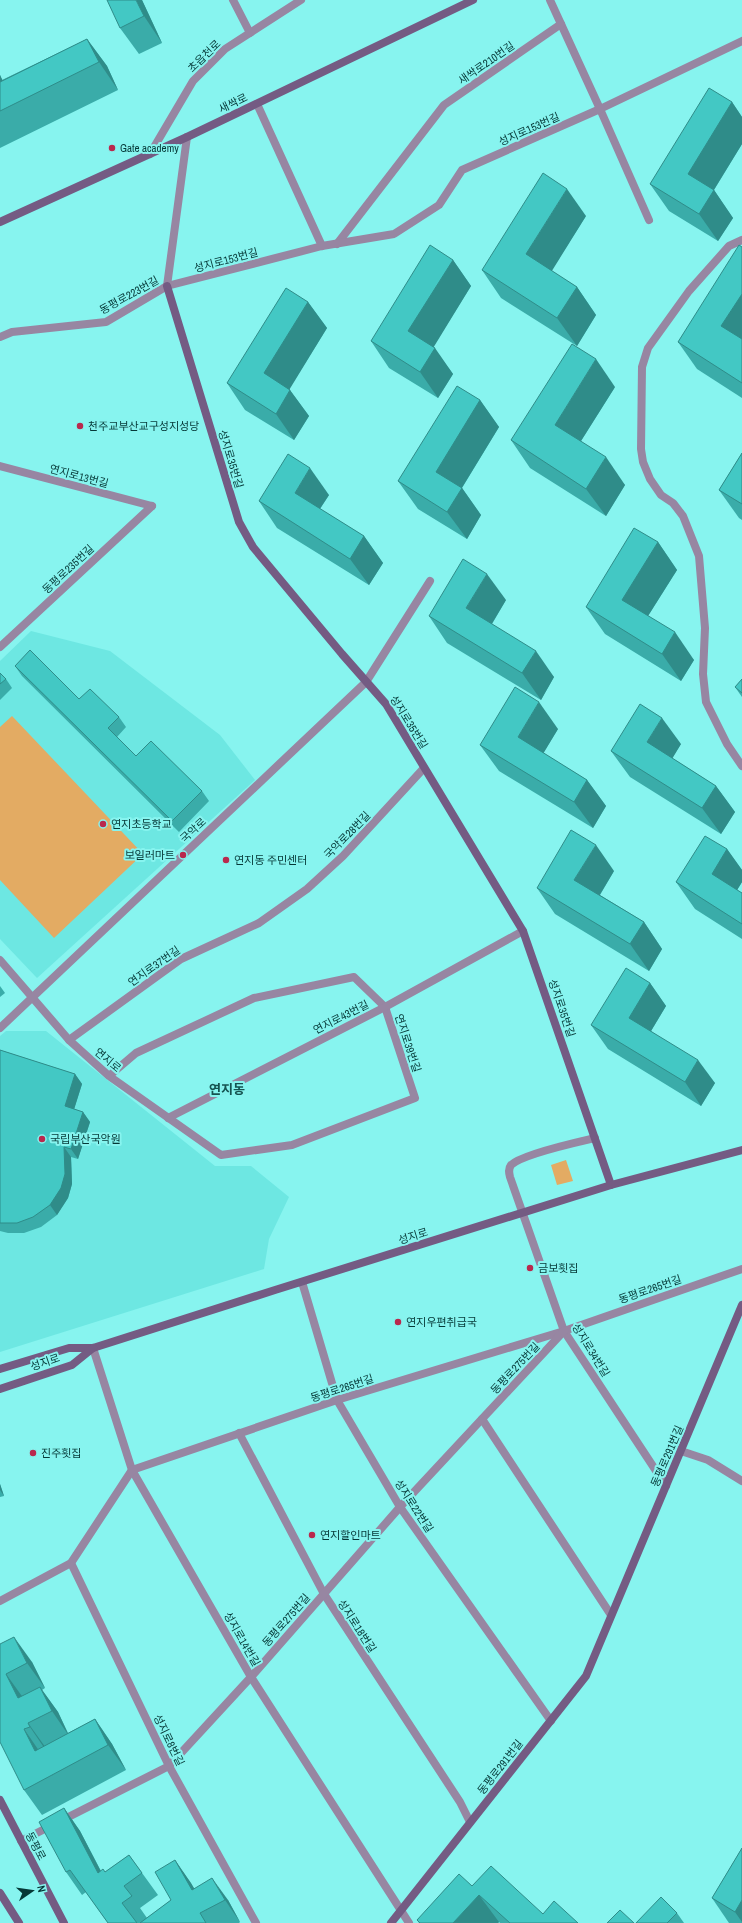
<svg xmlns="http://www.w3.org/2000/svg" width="742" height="1923" font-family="'Archivo Narrow','Noto Sans KR',sans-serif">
<rect width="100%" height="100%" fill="#87f4ef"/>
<g fill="#6de7e2">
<path d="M31,631L110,651L220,735L255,780L37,978L0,939V661Z"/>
<path d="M6,1031H46L215,1166H251L289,1197L269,1239L264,1269L0,1352V1036Z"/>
</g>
<g fill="#e3ab63">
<path d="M12,716L143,854L54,938L0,880V727Z"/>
<path d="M566,1160L573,1181L557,1185L551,1165Z"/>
</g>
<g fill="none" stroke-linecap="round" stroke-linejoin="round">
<g stroke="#9786a2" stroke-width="8">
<path d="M600,109L649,220"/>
<path d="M366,682L430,581"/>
<path d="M69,1040L181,959L259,923L307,889L343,856L424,768"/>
</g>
<g stroke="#9786a2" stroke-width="8">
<path d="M233,0L250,33"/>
<path d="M550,0L600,109"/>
<path d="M257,104L322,246"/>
<path d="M150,154L193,81L225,49L301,0"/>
<path d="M742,240L729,246L689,291L648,348L642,367L641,449L643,462L650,479L661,495L673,503L683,516L699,556L705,628L703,674L706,702L727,744L742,766"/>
<path d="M337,244L444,105L561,24"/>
<path d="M167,286L187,137"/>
<path d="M0,337L12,332L106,322L167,286L322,246L394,234L439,205L462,170L600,109L742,41"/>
<path d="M0,466L152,506"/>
<path d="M0,647L152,506"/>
<path d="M0,960L69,1040L109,1076L221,1155L292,1145L415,1098L385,1007L354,977L254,998L136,1053L109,1076"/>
<path d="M0,1028L366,682"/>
<path d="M168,1118L385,1007L523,931"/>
<path d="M595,1138C578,1142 522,1154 511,1165C508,1169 509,1173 510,1177L564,1331L666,1486"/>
<path d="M302,1282L337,1400L400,1507L551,1721"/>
<path d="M93,1348L132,1470L251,1677L409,1923"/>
<path d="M482,1419L611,1615"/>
<path d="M239,1433L324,1594L460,1802L470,1822"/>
<path d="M681,1451L708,1460L742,1481"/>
<path d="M71,1563L169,1766L256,1923"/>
<path d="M0,1601L71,1563L132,1470L337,1400L564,1331L742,1269"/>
<path d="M21,1841L169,1766L251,1677L400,1507L564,1331"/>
</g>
<g stroke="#745b83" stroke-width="8">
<path d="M0,222L187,137L473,0"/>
<path d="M167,286L239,522L253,547L342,654L386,704L523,931L611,1185"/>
<path d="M0,1369L69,1348H93L275,1290L611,1185L742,1150"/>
<path d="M0,1389L72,1365L93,1348"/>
<path d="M0,1800L64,1923"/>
<path d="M0,1893L19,1923"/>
<path d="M391,1923L586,1676L742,1305"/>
</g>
</g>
<g fill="#3aaca9">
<path d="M142,0L162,43L139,54L120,28Z"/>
<path d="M87,39L107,66L118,90L0,148V75L2,80Z"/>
<path d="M732,102L742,117V144L714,190L733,218L718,241L669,211L650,184Z"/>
<path d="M586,216L551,271L577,287L596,315L577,346L501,298L482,270Z"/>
<path d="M742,247V398L697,369L678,342Z"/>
<path d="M453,260L471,286L433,347L453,374L438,398L389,368L371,341Z"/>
<path d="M308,302L327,328L289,389L309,416L294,440L245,410L227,383Z"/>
<path d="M615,387L581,441L625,485L606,516L530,468L511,440Z"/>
<path d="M480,400L499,427L462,488L481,515L467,539L418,509L398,481Z"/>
<path d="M742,453V520L739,518L719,490Z"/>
<path d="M329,495L320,509L364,536L383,563L369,585L277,528L259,501Z"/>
<path d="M658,542L677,570L648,616L694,660L681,681L605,634L586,607Z"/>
<path d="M506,600L492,624L554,677L541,700L447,643L429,616Z"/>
<path d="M15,666L79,699L119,717L126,727L117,737L136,756L202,791L209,801L179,832L22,676Z"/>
<path d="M0,673L6,679L12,688L0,700Z"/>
<path d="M742,679V697L735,687Z"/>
<path d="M558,729L543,753L587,780L606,806L593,828L499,771L480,745Z"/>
<path d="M681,744L672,758L716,786L735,812L721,834L630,777L611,751Z"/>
<path d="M727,849L742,870V882L737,890L742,893V939L695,909L676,882Z"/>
<path d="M614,871L600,895L644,922L662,949L649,971L555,914L537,888Z"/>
<path d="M650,983L666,1006L651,1031L715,1083L701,1106L608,1049L591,1025Z"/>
<path d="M0,986L5,993L0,997Z"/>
<path d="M0,1050L75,1074L82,1084L74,1109L83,1112L90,1122L78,1159L71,1157L72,1184L68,1198L57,1215L41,1227L24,1233H8L0,1231Z"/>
<path d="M0,1484L4,1496L0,1497Z"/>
<path d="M0,1644L32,1662L45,1688L42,1690L58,1712L68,1733L95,1719L112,1744L126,1770L42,1815L24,1790Z"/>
<path d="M64,1808L80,1831L101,1871L105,1872L129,1855L158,1895L140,1908L147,1918L171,1900L175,1860L194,1888L228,1900L240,1922L239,1923H108L86,1892L82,1895L66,1872Z"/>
<path d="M742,1848V1923H729L712,1898Z"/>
<path d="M472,1886L543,1914L578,1923H500L499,1922L498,1923H419L417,1920Z"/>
<path d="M677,1913L684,1923H636Z"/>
</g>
<g fill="#2f8c89">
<path d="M136,0H142L162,43L144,16Z"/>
<path d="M87,39L107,66L118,90L99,62Z"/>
<path d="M0,75L14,104L0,86Z"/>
<path d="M732,102L742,117V144L707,201L688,174Z"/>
<path d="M567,189L586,216L545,282L526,254Z"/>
<path d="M714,190L733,218L718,241L699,214Z"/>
<path d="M453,260L471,286L427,358L408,331Z"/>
<path d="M577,287L596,315L577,346L557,318Z"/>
<path d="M742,294V352L721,326Z"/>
<path d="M308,302L327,328L283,400L264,373Z"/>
<path d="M435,348L453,374L438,398L420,372Z"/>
<path d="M596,359L615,387L574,452L555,425Z"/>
<path d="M290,390L309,416L294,440L276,414Z"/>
<path d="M480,400L499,427L455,499L436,472Z"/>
<path d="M606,457L625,485L606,516L586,489Z"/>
<path d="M310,468L329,495L313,519L295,493Z"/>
<path d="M462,488L481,515L467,539L447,512Z"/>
<path d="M364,536L383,563L369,585L350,559Z"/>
<path d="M658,542L677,570L641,627L622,600Z"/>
<path d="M487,574L506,600L485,635L466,608Z"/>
<path d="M675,632L694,660L681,681L662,654Z"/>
<path d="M536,651L554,677L541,700L522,673Z"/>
<path d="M539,702L558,729L537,764L518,737Z"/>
<path d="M662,718L681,744L666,769L647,742Z"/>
<path d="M587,780L606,806L593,828L574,802Z"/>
<path d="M716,786L735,812L721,834L702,808Z"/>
<path d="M596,845L614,871L593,906L574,880Z"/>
<path d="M727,849L742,870V882L731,900L712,874Z"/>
<path d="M644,922L662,949L649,971L630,944Z"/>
<path d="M650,983L666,1006L645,1041L629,1018Z"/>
<path d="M698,1060L715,1083L701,1106L685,1082Z"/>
<path d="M75,1074L82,1084L72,1116L65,1106Z"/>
<path d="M83,1112L90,1122L78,1159L71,1149Z"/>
<path d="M64,1147L71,1157L72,1184L68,1198L57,1215L50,1205Z"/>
<path d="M0,1484L4,1496L0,1490Z"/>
<path d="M14,1637L32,1662L45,1688L27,1663Z"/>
<path d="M6,1674L24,1699L18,1698Z"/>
<path d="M40,1687L58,1712L69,1736L52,1711Z"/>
<path d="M95,1719L112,1744L126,1770L108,1745Z"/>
<path d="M28,1723L46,1748L47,1752L30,1727Z"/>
<path d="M24,1729L42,1755L53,1776L35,1751Z"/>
<path d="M64,1808L80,1831L113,1895L98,1873Z"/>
<path d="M175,1860L191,1883L207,1912L192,1890Z"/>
<path d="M212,1878L228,1900L240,1922L225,1900Z"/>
<path d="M479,1895L499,1922L498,1923H453Z"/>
<path d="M742,1900V1922L735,1912Z"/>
</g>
<g fill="#43c8c4" stroke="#2f8c89">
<path d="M107,0H136L144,16L120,28Z"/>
<path d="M87,39L99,62L0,111V82Z"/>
<path d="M709,88L732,102L688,174L714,190L699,214L650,184Z"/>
<path d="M543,173L567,189L526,254L577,287L557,318L482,270Z"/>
<path d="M430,245L453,260L408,331L435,348L420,372L371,341Z"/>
<path d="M739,245L742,247V294L721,326L742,339V383L678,342Z"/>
<path d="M286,288L308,302L264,373L290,390L276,414L227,383Z"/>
<path d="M572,344L596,359L555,425L606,457L586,489L511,440Z"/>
<path d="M457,386L480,400L436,472L462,488L447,512L398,481Z"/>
<path d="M742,453V504L719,490Z"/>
<path d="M288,454L310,468L295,493L364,536L350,559L259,501Z"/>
<path d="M634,528L658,542L622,600L675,632L662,654L586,607Z"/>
<path d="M463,559L487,574L466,608L536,651L522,673L429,616Z"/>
<path d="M30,650L79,699L90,689L119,717L108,728L136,756L151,741L202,791L172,821L15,666Z"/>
<path d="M0,673L6,679L0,684Z"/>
<path d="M742,679V693L735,687Z"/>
<path d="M515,687L539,702L518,737L587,780L574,802L480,745Z"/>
<path d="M640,704L662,718L647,742L716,786L702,808L611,751Z"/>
<path d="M571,830L596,845L574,880L644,922L630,944L537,888Z"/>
<path d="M705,836L727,849L712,874L742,893V924L676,882Z"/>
<path d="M626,968L650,983L629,1018L698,1060L685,1082L591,1025Z"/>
<path d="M0,1050L75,1074L65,1106L83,1112L71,1149L64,1147L65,1174L61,1188L50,1205L33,1217L17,1223H0Z"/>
<path d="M14,1637L27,1663L6,1674L18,1698L40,1687L52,1711L28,1723L30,1727L24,1729L35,1751L95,1719L108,1745L24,1790L0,1742V1644Z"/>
<path d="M64,1808L98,1873L103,1869L105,1872L129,1855L142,1873L124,1886L132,1896L122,1903L137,1923H108L70,1870L66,1872L39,1822Z"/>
<path d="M742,1848V1900L735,1912L712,1898Z"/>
<path d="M175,1860L192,1890L212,1878L225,1900L200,1913L206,1923H140L171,1900L155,1872Z"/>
<path d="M491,1866L543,1914L554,1901L578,1923H510L479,1895L453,1923H420L417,1920L459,1874L472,1886Z"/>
<path d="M661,1897L677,1913L667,1923H636Z"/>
<path d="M620,1910L634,1923H607Z"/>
</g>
<g fill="#b9284d" stroke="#87f4ef" stroke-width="1.5">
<circle cx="112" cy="148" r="4"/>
<circle cx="80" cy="426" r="4"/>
<circle cx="103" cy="824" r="4"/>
<circle cx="183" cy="855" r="4"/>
<circle cx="226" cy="860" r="4"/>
<circle cx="42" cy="1139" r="4"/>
<circle cx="530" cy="1268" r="4"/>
<circle cx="398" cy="1322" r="4"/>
<circle cx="33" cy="1453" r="4"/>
<circle cx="312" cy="1535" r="4"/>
</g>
<g text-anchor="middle" stroke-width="4" stroke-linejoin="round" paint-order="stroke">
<g font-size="11" fill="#053837" stroke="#87f4ef">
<text transform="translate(204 56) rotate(-44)" y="4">초읍천로</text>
<text transform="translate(486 63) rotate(-35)" y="4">새싹로210번길</text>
<text transform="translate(233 103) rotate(-26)" y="4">새싹로</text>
<text transform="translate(529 129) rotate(-24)" y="4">성지로153번길</text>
<text transform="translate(226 260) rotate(-15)" y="4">성지로153번길</text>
<text transform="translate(129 295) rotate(-29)" y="4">동평로223번길</text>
<text transform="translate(231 459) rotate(73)" y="4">성지로35번길</text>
<text transform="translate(79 476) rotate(15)" y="4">연지로13번길</text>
<text transform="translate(68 569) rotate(-43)" y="4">동평로235번길</text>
<text transform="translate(409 722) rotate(58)" y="4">성지로35번길</text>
<text transform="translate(193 830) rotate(-43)" y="4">국악로</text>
<text transform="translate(347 835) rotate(-46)" y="4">국악로28번길</text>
<text transform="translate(154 966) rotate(-35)" y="4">연지로37번길</text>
<text transform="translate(562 1008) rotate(71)" y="4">성지로35번길</text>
<text transform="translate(341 1017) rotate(-27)" y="4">연지로43번길</text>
<text transform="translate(408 1043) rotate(72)" y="4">연지로39번길</text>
<text transform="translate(108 1060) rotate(40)" y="4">연지로</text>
<text transform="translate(413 1236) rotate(-17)" y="4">성지로</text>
<text transform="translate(650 1289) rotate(-19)" y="4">동평로265번길</text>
<text transform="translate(591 1350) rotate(58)" y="4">성지로34번길</text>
<text transform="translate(45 1362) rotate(-19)" y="4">성지로</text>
<text transform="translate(515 1368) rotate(-47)" y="4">동평로275번길</text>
<text transform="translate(342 1388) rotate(-18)" y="4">동평로265번길</text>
<text transform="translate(667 1456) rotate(-67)" y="4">동평로291번길</text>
<text transform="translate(414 1506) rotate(57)" y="4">성지로22번길</text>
<text transform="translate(286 1620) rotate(-49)" y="4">동평로275번길</text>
<text transform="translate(357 1626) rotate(57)" y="4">성지로18번길</text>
<text transform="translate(242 1639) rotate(60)" y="4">성지로14번길</text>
<text transform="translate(169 1740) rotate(64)" y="4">성지로8번길</text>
<text transform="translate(500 1767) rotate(-52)" y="4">동평로291번길</text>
<text transform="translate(36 1846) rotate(62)" y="4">동평로</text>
</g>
<g font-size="11" fill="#053837" stroke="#87f4ef" text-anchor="start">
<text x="120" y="152">Gate academy</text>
<text x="88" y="430">천주교부산교구성지성당</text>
<text x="111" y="828">연지초등학교</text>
<text x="175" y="859" text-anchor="end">보일러마트</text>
<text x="234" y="864">연지동 주민센터</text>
<text x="50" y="1143">국립부산국악원</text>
<text x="538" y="1272">금보횟집</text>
<text x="406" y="1326">연지우편취급국</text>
<text x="41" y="1457">진주횟집</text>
<text x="320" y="1539">연지할인마트</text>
</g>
<g font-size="13" font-weight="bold" fill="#155351" stroke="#87f4ef">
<text x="227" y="1094">연지동</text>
</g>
</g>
<g transform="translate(32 1891) rotate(77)" stroke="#87f4ef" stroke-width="3" paint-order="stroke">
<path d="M0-3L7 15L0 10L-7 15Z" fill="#053837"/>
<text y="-6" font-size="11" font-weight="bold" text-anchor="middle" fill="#053837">N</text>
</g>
</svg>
